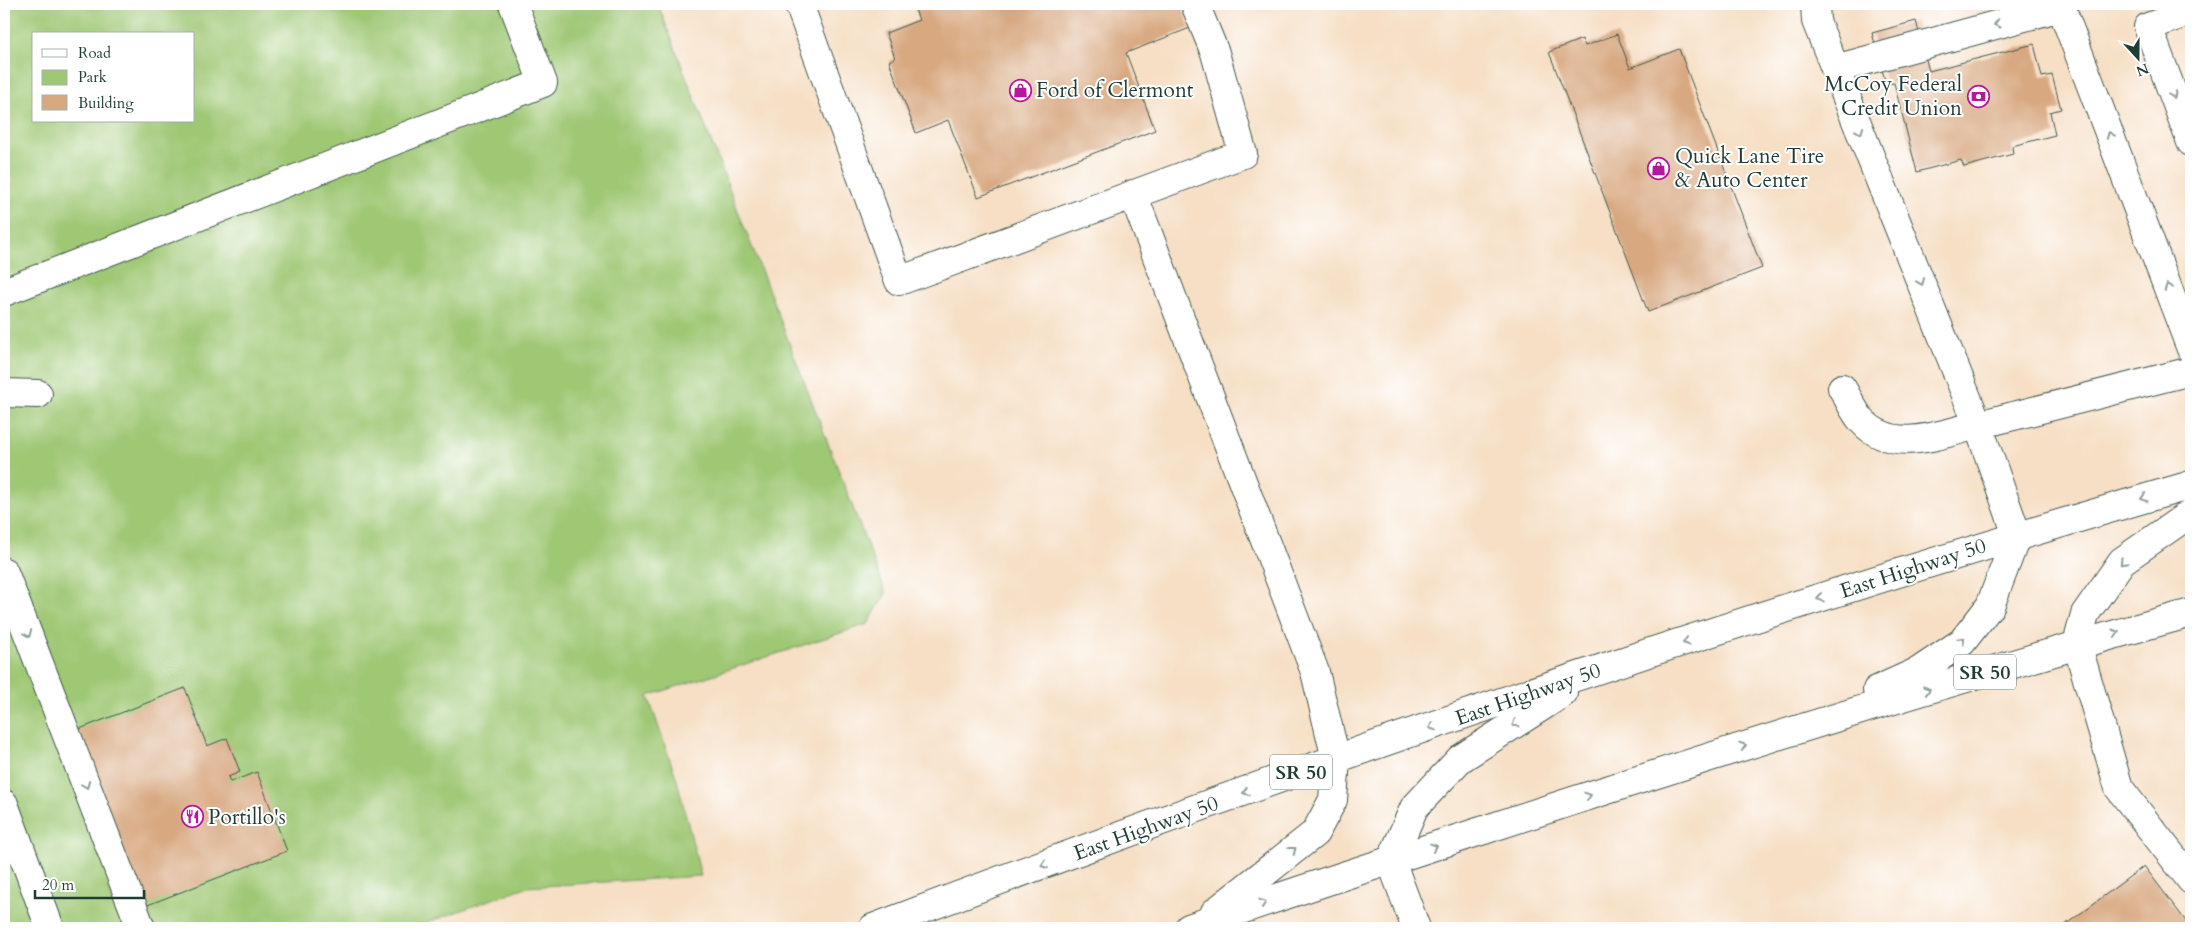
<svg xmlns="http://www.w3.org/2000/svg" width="2195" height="932" font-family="Cardo,serif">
<rect width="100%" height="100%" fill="#fff"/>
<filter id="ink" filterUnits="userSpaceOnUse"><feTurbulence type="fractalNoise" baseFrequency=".02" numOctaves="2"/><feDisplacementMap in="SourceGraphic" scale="10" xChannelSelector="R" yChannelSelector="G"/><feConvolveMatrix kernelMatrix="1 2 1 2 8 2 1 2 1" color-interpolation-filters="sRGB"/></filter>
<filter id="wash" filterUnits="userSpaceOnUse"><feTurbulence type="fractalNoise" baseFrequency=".0096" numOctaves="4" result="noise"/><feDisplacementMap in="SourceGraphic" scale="20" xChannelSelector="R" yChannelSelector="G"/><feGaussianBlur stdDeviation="1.12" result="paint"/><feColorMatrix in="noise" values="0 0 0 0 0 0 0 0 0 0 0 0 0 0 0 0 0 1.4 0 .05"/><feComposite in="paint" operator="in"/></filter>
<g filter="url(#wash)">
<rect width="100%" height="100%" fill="#f6dfc5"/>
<path fill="#9fc874" stroke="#5f8254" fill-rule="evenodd" d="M4,4H658L886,593L868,624L648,696L677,780L701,876L526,887L412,928H4ZM34,34H194V121H34Z"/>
<g id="blocks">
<g fill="#d8a981">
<path d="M913,4H1181L1190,28L1126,53L1155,130L978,197L948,120L916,133L889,61L895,58L886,33L919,20Z"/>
<path d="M1916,21L1929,71L2034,44L2042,77L2052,75L2061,109L2050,112L2055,135L2012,146L2013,154L1964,167L1961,160L1917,172L1894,83L1886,84L1872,33Z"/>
<path d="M1617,34L1630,68L1679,49L1762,268L1648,312L1549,52L1582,39L1585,46Z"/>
<path d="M185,688L207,746L227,738L240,772L228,777L230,782L257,772L287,851L145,906L77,730Z"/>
<path d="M2144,866L2191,928H2061Z"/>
</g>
</g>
</g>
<g filter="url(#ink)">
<use href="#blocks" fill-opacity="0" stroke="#3f554a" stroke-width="1"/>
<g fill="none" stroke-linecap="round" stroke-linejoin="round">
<defs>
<g id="minor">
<path d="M799,4L899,281L1243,154L1215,53L1195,4"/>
<path d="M1815,4L1816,21L1978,425C1940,434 1893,455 1862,421C1854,412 1849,399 1842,388"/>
<path d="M2060,4L2191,349"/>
<path d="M2191,11L2148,27L2191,142"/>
<path d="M1835,69L2061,7"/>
<path d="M1133,194L1315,672L1336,759"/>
<path d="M4,292L543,83L513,4"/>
<path d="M4,393L38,394"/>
<path d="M2017,535L1978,425L2191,371"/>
<path d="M4,572L141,928"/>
<path d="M2077,644L2119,788L2191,880"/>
<path d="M4,804L50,928"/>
<path d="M1391,861L1416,928"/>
</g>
<g id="highway">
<path d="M2077,644L2085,614L2122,561L2191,513"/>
<path d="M1877,690L1919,671L1962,642L1990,606L2017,535"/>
<path d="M1391,861L1414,808L1460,759L1563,693"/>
<path d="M1215,912L1315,833L1333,800L1336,759"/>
<path d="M873,928C1306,763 1746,614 2191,485"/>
<path d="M1189,928C1288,893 1389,861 1490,828C1722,752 1956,678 2191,613"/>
</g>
</defs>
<use href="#minor" stroke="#3f554a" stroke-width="30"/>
<use href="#highway" stroke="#3f554a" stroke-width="30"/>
<use href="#minor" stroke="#fff" stroke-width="28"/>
<use href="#highway" stroke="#fff" stroke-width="28"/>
</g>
<defs><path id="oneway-chevron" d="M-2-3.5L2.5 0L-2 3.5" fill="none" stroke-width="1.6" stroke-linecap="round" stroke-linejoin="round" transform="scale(1.25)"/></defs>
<g stroke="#8f9e9a">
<use href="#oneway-chevron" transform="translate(1997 24) rotate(165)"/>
<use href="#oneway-chevron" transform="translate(2173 95) rotate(69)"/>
<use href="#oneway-chevron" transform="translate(1860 131) rotate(68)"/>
<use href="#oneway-chevron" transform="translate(2110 135) rotate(-111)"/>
<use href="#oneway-chevron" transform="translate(1921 282) rotate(68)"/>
<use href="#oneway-chevron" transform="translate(2168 287) rotate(-111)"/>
<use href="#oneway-chevron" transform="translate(2144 498) rotate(164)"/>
<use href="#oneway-chevron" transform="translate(2123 562) rotate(134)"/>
<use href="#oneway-chevron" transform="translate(1820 598) rotate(162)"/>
<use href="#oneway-chevron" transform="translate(2116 633) rotate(-16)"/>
<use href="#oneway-chevron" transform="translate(28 634) rotate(69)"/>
<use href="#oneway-chevron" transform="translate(1962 640) rotate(-46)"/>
<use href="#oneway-chevron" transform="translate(1686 642) rotate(162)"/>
<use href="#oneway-chevron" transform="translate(1927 690) rotate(-17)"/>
<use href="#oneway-chevron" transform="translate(1515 724) rotate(147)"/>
<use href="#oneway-chevron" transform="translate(1432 727) rotate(161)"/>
<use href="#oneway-chevron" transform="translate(1743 746) rotate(-18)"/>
<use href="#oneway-chevron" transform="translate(86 785) rotate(69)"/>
<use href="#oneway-chevron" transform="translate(1246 792) rotate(160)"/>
<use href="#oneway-chevron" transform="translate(1588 796) rotate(-18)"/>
<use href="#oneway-chevron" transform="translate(1434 847) rotate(-18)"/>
<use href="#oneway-chevron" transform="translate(1293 850) rotate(-38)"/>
<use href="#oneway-chevron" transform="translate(1044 865) rotate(160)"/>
<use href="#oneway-chevron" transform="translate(1263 903) rotate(-18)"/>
</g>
</g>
<defs>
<symbol id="shop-ring" viewBox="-11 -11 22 22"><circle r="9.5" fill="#fff" stroke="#b5179e" stroke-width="1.5"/><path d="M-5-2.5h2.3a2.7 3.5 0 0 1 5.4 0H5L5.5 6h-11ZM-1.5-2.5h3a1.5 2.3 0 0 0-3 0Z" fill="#b5179e"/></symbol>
<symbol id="bank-ring" viewBox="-11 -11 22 22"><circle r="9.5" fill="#fff" stroke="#b5179e" stroke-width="1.5"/><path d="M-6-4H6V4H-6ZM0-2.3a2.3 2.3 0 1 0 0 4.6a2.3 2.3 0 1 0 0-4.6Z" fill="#b5179e"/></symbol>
<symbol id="restaurant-ring" viewBox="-11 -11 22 22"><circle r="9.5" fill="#fff" stroke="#b5179e" stroke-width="1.5"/><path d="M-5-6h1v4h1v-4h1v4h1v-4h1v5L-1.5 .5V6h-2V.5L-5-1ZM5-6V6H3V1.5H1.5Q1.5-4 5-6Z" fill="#b5179e"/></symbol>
</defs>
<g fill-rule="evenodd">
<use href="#shop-ring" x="1008" y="78" width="25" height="25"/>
<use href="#bank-ring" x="1966" y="84" width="25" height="25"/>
<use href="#shop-ring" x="1646" y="156" width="25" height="25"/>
<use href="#restaurant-ring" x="180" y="804" width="25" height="25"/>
</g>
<g text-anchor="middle" stroke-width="4" stroke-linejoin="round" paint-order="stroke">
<g fill="#fff" stroke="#627771" stroke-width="1">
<rect x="1954" y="654.5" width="62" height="35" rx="4"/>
<rect x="1270" y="754.5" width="62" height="35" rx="4"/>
</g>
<g font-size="20" font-weight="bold" fill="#1f3d34">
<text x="1985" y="679">SR 50</text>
<text x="1301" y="779">SR 50</text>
</g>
<g font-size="21" fill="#1f3d34" stroke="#fff" text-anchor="start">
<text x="1962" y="91" text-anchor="end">McCoy Federal<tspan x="1962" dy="24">Credit Union</tspan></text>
<text x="1036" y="97">Ford of Clermont</text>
<text x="1675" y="163">Quick Lane Tire<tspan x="1675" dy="24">&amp; Auto Center</tspan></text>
<text x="208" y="824">Portillo's</text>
</g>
<g font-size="21" fill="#1f3d34" stroke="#fff">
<text transform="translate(1913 568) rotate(-18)" y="7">East Highway 50</text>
<text transform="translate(1528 694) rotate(-19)" y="7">East Highway 50</text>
<text transform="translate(1146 828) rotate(-20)" y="7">East Highway 50</text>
</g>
</g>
<rect width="2195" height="932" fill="none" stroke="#fff" stroke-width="20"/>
<rect x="32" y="32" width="162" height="90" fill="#ffffff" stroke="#a5b1ae"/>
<rect x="42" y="49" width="25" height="8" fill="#ffffff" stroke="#a5b1ae"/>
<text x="78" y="58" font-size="15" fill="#1f3d34">Road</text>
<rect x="42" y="70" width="25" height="15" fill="#9fc874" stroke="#a5b1ae"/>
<text x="78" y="82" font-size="15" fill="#1f3d34">Park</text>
<rect x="42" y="95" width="25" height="15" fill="#d8a981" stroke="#a5b1ae"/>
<text x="78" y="108" font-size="15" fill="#1f3d34">Building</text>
<g transform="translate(2138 58) rotate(159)" stroke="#ffffff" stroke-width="4" paint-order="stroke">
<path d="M0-4L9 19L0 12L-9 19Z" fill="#1f3d34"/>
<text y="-8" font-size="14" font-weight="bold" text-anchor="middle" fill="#1f3d34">N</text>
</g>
<path d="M35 890v8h109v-8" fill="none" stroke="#1f3d34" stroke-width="2.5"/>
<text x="42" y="890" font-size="15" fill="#1f3d34" stroke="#ffffff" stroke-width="4" paint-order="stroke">20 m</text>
</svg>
